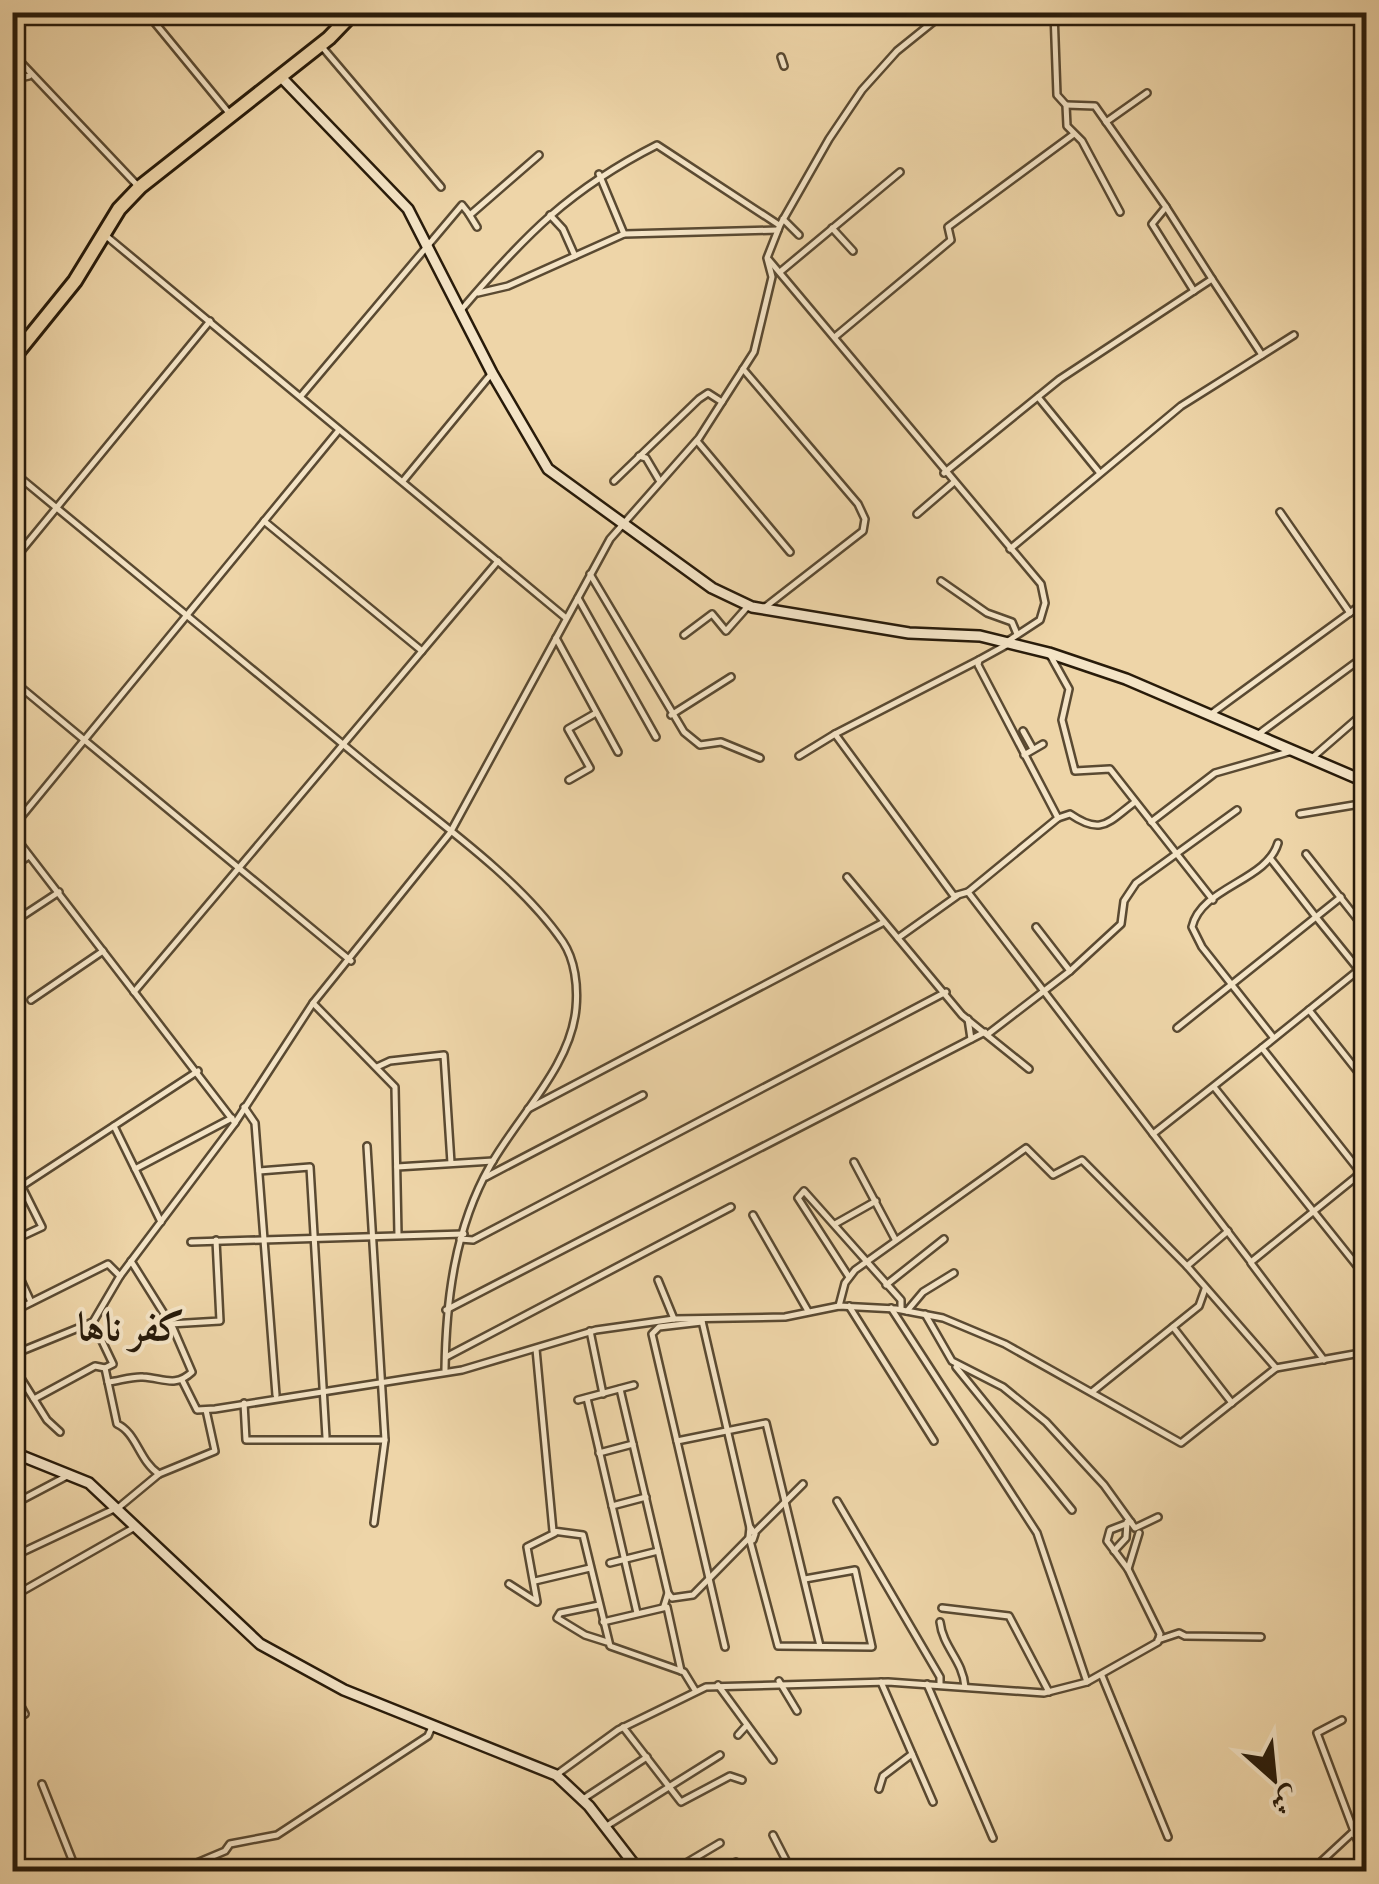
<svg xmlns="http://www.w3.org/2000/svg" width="1379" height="1884" font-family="Vollkorn,Amiri,serif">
<rect width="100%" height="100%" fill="#eed5a8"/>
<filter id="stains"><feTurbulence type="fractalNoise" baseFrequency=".002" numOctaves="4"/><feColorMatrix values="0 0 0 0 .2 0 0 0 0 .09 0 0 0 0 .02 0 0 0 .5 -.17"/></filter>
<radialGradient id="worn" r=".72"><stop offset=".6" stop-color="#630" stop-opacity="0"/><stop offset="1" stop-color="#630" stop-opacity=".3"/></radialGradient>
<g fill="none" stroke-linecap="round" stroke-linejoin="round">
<defs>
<g id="street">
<path d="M146,12L229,113"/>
<path d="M1054,12L1057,95L1066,105L1067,126L1082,141L1120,212"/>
<path d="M323,48L441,187"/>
<path d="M12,53L137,185"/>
<path d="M781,57L784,66"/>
<path d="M12,80L29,76"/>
<path d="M1066,105L1095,106L1166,207L1152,224L1194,291"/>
<path d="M1106,122L1147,93"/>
<path d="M599,174L624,234"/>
<path d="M469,214L477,227"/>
<path d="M550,215L563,229L575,256"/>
<path d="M783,219L799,235"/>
<path d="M832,228L853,251"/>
<path d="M105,235L566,618"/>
<path d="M769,260L1041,584L1045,603L1040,620L1008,641"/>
<path d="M780,272L900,172"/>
<path d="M1212,279L1262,355"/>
<path d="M478,293L508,286L624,234L778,230"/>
<path d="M462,309C525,235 570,189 657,145L779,225"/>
<path d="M836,336L951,240L948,227L1074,134"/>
<path d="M743,369L858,504L865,519L863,531L764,608"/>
<path d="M301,396L462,205L470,215L539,155"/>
<path d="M1038,397L1099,472"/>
<path d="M697,441L790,552"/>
<path d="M639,456L646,458L659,480"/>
<path d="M12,471C131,569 249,667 368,765C431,817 517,875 563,942C575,960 578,986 576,1008C571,1066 518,1116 490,1166C455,1228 446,1299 445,1370"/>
<path d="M944,473L1060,379L1212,279L1166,207"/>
<path d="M403,481L492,373"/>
<path d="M614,481L699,399L708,393L722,402"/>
<path d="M1280,512L1350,613"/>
<path d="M917,514L953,483"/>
<path d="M264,521L422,651"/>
<path d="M1010,549L1181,406L1294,335"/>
<path d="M12,562L210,321"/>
<path d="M590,574L684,732L700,745L721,742L760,758"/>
<path d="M941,581L987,613L1012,622L1017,634"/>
<path d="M578,598L656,737"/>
<path d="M684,635L712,614L726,631L749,605"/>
<path d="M556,638L618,752"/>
<path d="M1010,643L979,660L978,665L1058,818"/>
<path d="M1049,653L1069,689L1062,720L1075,771L1110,769L1213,900"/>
<path d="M979,660L835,734L954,896L968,892L1058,818L1070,814C1102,836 1108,822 1135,802"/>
<path d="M12,680L351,961"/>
<path d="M1211,714L1366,601"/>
<path d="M671,715L731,677"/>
<path d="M1023,731L1033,749"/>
<path d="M1256,736L1366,655"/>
<path d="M1024,755L1043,744"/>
<path d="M799,756L835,734"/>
<path d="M1312,758L1366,711"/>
<path d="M569,780L590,768L568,729L596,713"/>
<path d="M1300,814L1366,803"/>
<path d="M1151,822L1215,773L1292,751"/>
<path d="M12,828L339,430"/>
<path d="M12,833L235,1123"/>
<path d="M1306,854L1366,930"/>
<path d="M1270,858L1316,917L1341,897"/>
<path d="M12,867L29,856"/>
<path d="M847,877L962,1015L1029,1069"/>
<path d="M968,892L1251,1262L1361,1173L1366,1178"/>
<path d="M12,923L59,892"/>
<path d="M1036,927L1070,971"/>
<path d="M898,938L957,896"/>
<path d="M1366,964L1262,1048L1361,1173L1366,1169"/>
<path d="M134,992L498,561"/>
<path d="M31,1000L103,951"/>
<path d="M313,1003L395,1087L398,1235"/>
<path d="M1309,1010L1366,1082"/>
<path d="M968,1019L971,1039"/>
<path d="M1177,1028L1316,917L1359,970"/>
<path d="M988,1034L1070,971L1121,924L1124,901L1136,883L1237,810"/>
<path d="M1273,1037L1202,947L1192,927C1201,887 1267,881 1278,843"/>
<path d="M377,1067L390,1061L444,1055L451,1163"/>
<path d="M1214,1087L1366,1277"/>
<path d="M244,1107L255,1123L276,1395"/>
<path d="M528,1109L884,922"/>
<path d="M114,1126L161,1222"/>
<path d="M1153,1134L1262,1048"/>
<path d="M367,1146L385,1440L374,1523"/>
<path d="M854,1162L895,1239"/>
<path d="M12,1167L42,1227L12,1241"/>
<path d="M397,1167L493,1161"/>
<path d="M135,1169L232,1118"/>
<path d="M259,1171L310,1167L326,1437"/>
<path d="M486,1177L643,1095"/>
<path d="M22,1186L198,1071"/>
<path d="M753,1215L808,1311"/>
<path d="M835,1224L876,1201"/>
<path d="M460,1239L473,1240L946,992"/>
<path d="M191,1242L464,1234"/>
<path d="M12,1261L31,1302"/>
<path d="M1251,1263L1324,1360"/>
<path d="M849,1277L798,1198L804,1191L901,1300V1309"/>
<path d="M658,1280L674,1319"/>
<path d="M886,1285L944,1239"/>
<path d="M839,1306L845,1283L855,1270L1026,1148L1053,1175L1082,1160L1187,1266L1228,1231"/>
<path d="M849,1306L934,1441"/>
<path d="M891,1308L1037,1533L1087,1682"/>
<path d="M446,1310L985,1032"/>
<path d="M907,1311L923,1292L954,1273"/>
<path d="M12,1312L108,1264L120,1276"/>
<path d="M925,1314L952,1361L1003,1387L1046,1422L1104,1485L1135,1528L1158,1517"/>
<path d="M702,1321L750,1528"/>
<path d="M93,1322L113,1364L105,1368"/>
<path d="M702,1322L659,1327L652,1334L725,1647"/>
<path d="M170,1324L220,1321L216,1240"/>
<path d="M1173,1327L1232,1403"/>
<path d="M590,1331L603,1394"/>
<path d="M536,1349L553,1531L583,1535L610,1646L684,1672L695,1690"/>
<path d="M12,1355L93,1322L120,1276L235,1123L313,1003L450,833L610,539L699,438L754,352L772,277L767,258L780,225L829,139L862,90L897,51L933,22L937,12"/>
<path d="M446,1357L731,1207"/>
<path d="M12,1364L47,1420L60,1432"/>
<path d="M956,1367L1072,1510"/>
<path d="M1276,1368L1366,1352"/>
<path d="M182,1380L197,1410L215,1409L462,1370L596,1330L674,1319L785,1317L839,1306L896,1309L943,1318L1005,1344L1181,1443L1276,1368L1187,1266"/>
<path d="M108,1382L117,1424C137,1433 139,1461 159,1474"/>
<path d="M620,1389L668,1593"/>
<path d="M1092,1392L1199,1306L1205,1289"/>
<path d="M587,1398L637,1613"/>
<path d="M34,1399L95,1366L105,1368L108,1382C119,1381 132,1376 143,1377C163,1378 175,1388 192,1372L173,1328L131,1261"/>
<path d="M578,1400L634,1385"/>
<path d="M244,1403L246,1440H385"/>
<path d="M677,1441L766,1423L820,1646"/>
<path d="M599,1453L633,1444"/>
<path d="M837,1501L940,1677V1685"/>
<path d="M12,1505L67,1476"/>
<path d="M612,1506L646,1497"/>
<path d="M118,1508L159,1474L215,1451L206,1410"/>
<path d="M755,1532L803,1484"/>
<path d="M753,1540L755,1534L750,1527L749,1537L778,1646L872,1647L855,1570L805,1579"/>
<path d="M1114,1551L1126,1538L1127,1522"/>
<path d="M12,1557L114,1509"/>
<path d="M610,1563L658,1551"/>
<path d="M1128,1569L1139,1533"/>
<path d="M535,1581L590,1568"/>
<path d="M509,1584L537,1602L527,1547L555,1533"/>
<path d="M12,1597L135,1527"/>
<path d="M599,1605L560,1613L557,1618L585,1635L607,1642"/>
<path d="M664,1606L668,1593L672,1598L693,1595L749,1538"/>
<path d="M942,1608L1009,1616L1049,1692"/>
<path d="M603,1622L667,1607L681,1671"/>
<path d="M940,1622C943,1648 963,1660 965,1687"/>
<path d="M1158,1640L1179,1633L1185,1636L1261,1637"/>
<path d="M1102,1676L1168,1837"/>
<path d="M779,1681L797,1711"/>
<path d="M881,1682L933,1802"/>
<path d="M927,1684L993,1838"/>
<path d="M718,1685L773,1760"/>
<path d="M12,1690L25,1714"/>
<path d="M1342,1720L1317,1733L1366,1863"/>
<path d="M623,1727L681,1802L730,1776L742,1780"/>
<path d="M738,1735L747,1725"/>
<path d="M556,1775L618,1730L706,1687L888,1682L1044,1693L1087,1682L1158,1642L1160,1634L1128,1569L1107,1541L1110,1530L1131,1522"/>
<path d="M42,1784L77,1872"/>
<path d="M879,1789L883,1776L912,1754"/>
<path d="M583,1799L647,1757"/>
<path d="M605,1827L720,1755"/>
<path d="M773,1835L792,1872"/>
<path d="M1354,1835L1366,1824"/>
<path d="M175,1872L225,1851L230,1844L277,1835L428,1736L431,1729"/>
<path d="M671,1872L720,1843"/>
<path d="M712,1872L736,1862"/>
<path d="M1310,1872L1352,1833"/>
</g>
<g id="secondary">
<path d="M281,77L408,209L492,373L548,469L712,588L752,607L909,633L980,636L1049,653L1126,679L1366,782"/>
<path d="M12,1452L89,1483L260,1644L344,1690L556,1775L589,1806L640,1872"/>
</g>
<path id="highway" d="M12,359L75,281L119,209L140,187L329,38L354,12"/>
</defs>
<use href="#street" stroke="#5a4a32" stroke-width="10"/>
<use href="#secondary" stroke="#281b0a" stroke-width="14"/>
<use href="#highway" stroke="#281b0a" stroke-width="18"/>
<use href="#street" stroke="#f4e4c6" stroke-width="5"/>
<use href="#secondary" stroke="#f4e4c6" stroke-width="9"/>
<use href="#highway" stroke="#eed5a8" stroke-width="12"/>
</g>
<g text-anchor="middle" stroke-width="8" stroke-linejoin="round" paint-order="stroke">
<g font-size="40" font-weight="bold" fill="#281b0a" stroke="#f4e4c6">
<text x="131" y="1340">كفر ناها</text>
</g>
</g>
<rect width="1379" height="1884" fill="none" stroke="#eed5a8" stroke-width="50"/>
<rect x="15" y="15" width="1349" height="1854" fill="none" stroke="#281b0a" stroke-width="5"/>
<rect x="25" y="25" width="1329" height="1834" fill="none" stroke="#281b0a" stroke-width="2.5"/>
<g transform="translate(1274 1779) rotate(153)" stroke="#f4e4c6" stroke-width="8" paint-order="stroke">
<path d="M0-8L18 38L0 25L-18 38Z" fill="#281b0a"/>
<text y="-15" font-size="28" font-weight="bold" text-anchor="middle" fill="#281b0a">ش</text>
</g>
<rect width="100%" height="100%" filter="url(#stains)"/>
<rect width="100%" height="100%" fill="url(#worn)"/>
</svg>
